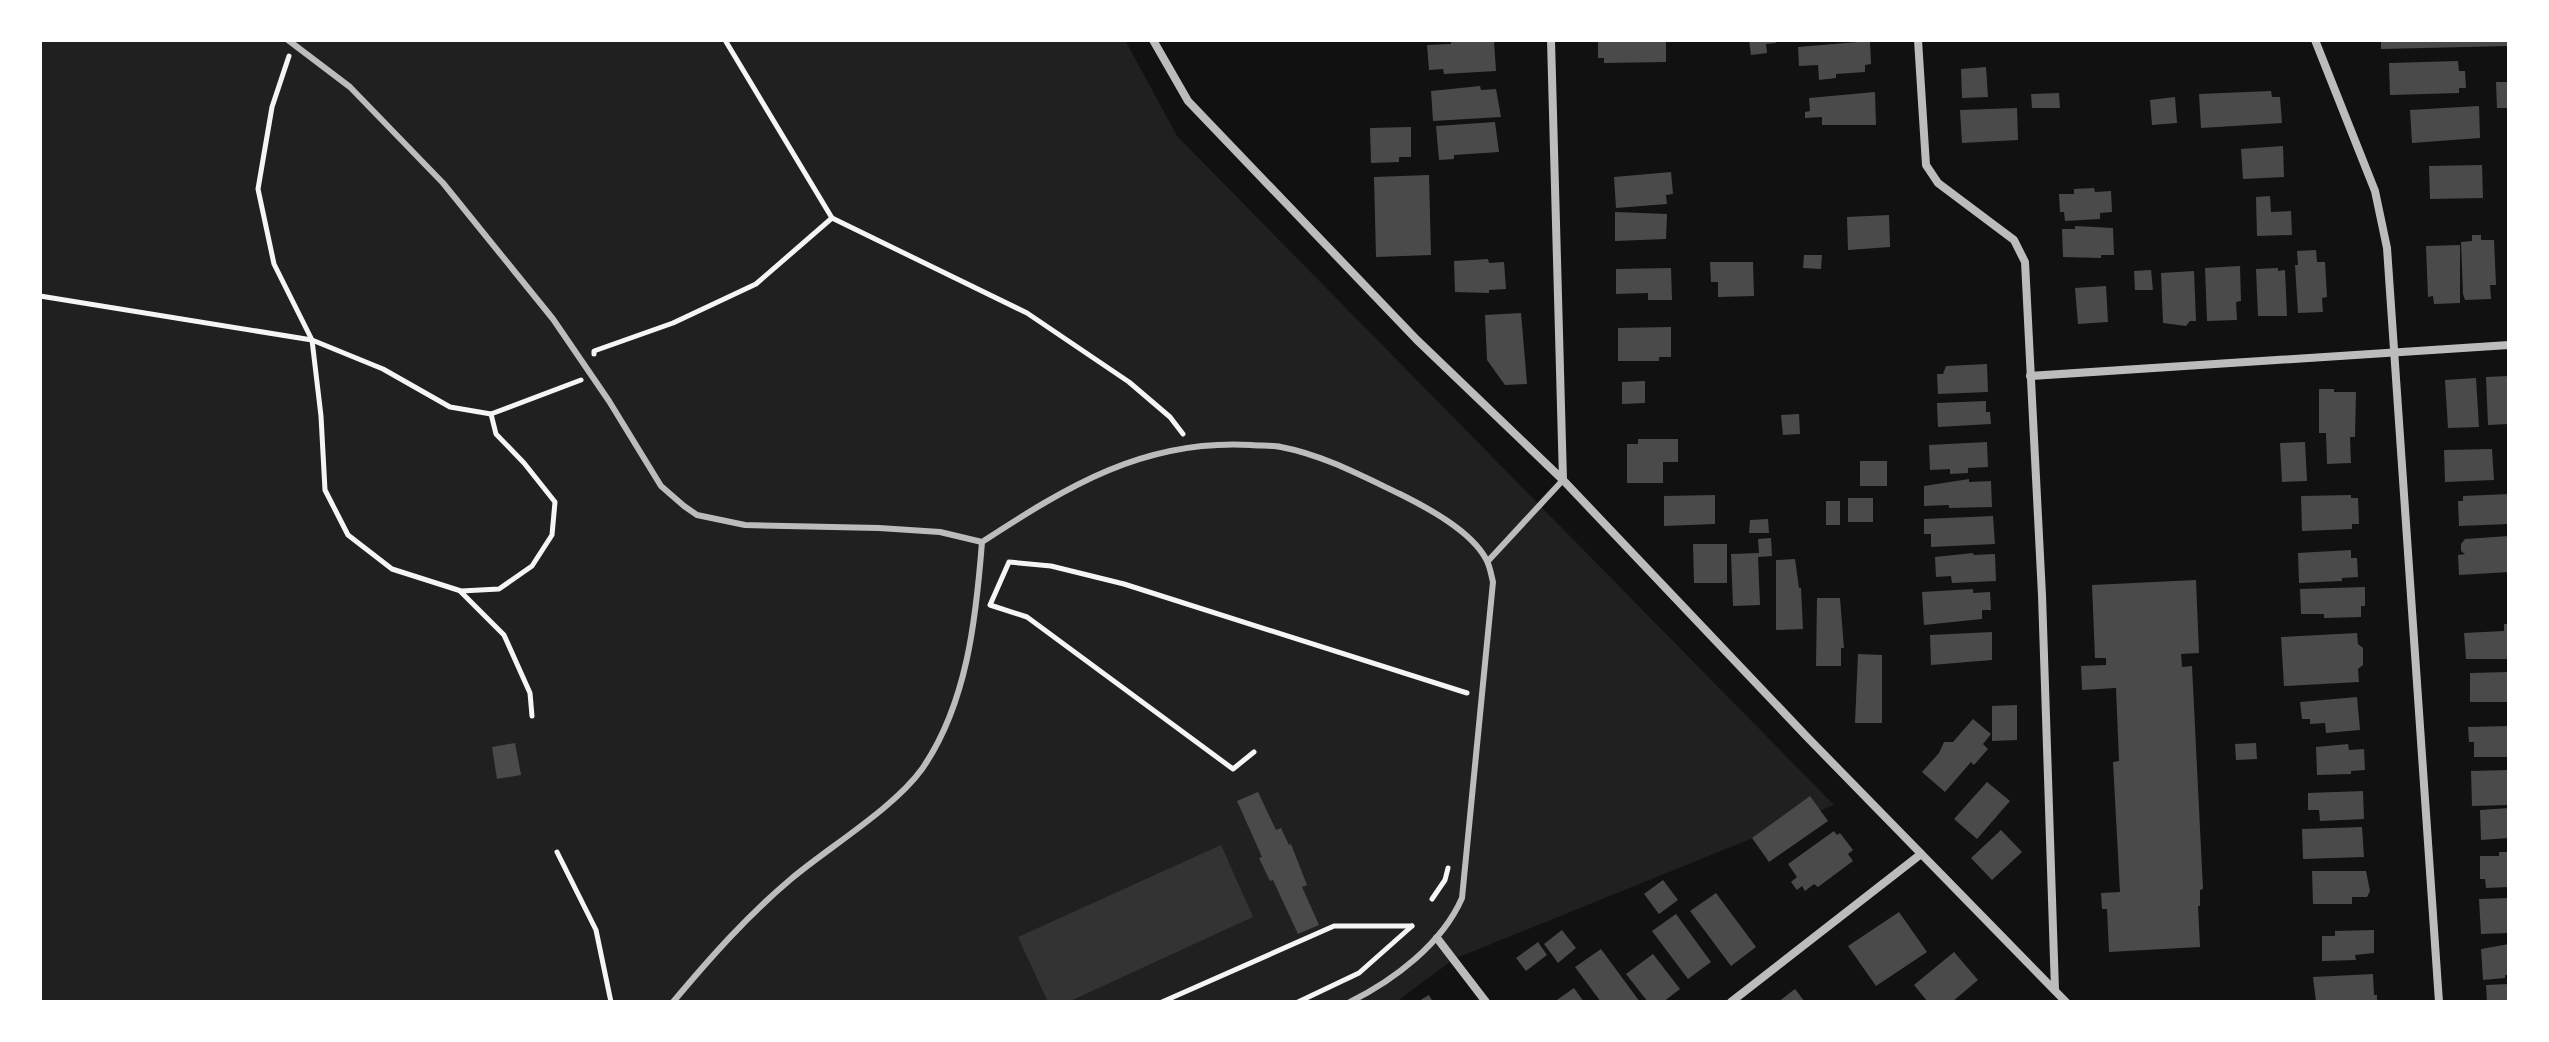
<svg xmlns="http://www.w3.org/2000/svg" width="2549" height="1042" font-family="Overpass,sans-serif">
<rect width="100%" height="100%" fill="#111"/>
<path fill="#202020" d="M40,40H1125L1177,136L1834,805L1454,959L1396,1002H40Z"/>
<path fill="#333" d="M1221,845L1253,917L1068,1002H1048L1018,937Z"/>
<g fill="#4a4a4a">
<path d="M1598,40H1666V62L1604,63V58H1598Z"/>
<path d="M1749,40H1775L1776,43L1766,44L1767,53L1751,55Z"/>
<path d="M2381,40H2509V46L2381,49Z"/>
<path d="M1451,41H1494L1496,71L1444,74L1443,69L1429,70L1427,45L1451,44Z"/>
<path d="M1870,41L1871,64L1865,65V72L1836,74V78L1819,80L1818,65L1799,66L1798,47Z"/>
<path d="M2458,61L2459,71H2465L2466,88H2459V93L2390,95L2389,63Z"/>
<path d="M1986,67L1988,97L1962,98L1961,69Z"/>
<path d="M2496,82H2509V108H2497Z"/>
<path d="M1480,86L1481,90L1496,89L1501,117L1433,121L1431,91Z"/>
<path d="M2271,91L2272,97H2280L2282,123L2201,128L2199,94Z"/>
<path d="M1875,92L1876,125H1822V117L1805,118V112L1810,111L1809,98Z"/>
<path d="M2059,93L2060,108H2032L2031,94Z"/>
<path d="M2175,97L2177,123L2152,125L2150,100Z"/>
<path d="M2479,106L2480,138L2412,143L2410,110Z"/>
<path d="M2017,108L2018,140L1962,143L1960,110Z"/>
<path d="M1495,122L1499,152L1454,155V159L1439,160L1436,126Z"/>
<path d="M1411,127V157H1399V162L1371,163L1370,128Z"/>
<path d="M2283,146L2284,177L2243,179L2241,149Z"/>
<path d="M2482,165L2483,198L2430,199L2429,166Z"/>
<path d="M1671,172L1673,194L1666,195L1667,204L1616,208L1614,177Z"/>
<path d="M1429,175L1431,255L1376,257L1374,177Z"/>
<path d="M2094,188L2095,192L2111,191L2112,212L2100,213V219L2065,221L2064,212H2060L2059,194H2074V189Z"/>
<path d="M2270,196L2271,212L2291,211L2292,235L2257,236L2256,197Z"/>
<path d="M1615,212L1667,214L1666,239L1615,241Z"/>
<path d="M1889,215L1890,247L1848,250L1847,217Z"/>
<path d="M2075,226L2113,228L2114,255H2101V258L2063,257L2062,229H2075Z"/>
<path d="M2472,235H2481V240H2494L2496,285H2490L2491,299L2465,300L2463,294L2461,242L2472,241Z"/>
<path d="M2460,245V303L2434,304L2433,296L2428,297L2426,246Z"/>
<path d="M2316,250L2317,262H2325L2327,297L2322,298L2323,312L2298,313L2295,265H2298L2297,251Z"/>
<path d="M1804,255H1822L1821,269L1803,268Z"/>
<path d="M1488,259L1489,263L1504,262L1506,289L1489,290V293L1455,292L1454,261Z"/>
<path d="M1710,262H1753L1754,296L1718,297V282H1711Z"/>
<path d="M2240,266L2241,301L2236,302L2237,320L2207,321L2205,268Z"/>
<path d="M1671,268L1672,300H1648V293L1616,294V269Z"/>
<path d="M2278,268V271L2285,270L2287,316H2258L2256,269Z"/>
<path d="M2151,270L2153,290H2135L2134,271Z"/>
<path d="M2194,271L2196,321H2190L2186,326L2163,323L2161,273Z"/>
<path d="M2106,286L2108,322L2078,324L2075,288Z"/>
<path d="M1521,313L1527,384L1505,385L1487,360L1485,315Z"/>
<path d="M1671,327V357H1659V361H1618V328Z"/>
<path d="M1987,364L1988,392L1938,394L1937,374H1943L1946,366Z"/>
<path d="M2509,376V424L2488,425L2486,377Z"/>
<path d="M2476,378L2479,427L2448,428L2445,380Z"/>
<path d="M1645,381V403L1622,404V382Z"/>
<path d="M2319,389H2334V392H2356L2355,437H2350L2351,463L2327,464L2326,433H2319Z"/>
<path d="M1986,401V412H1990L1991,424L1938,427L1937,403Z"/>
<path d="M1799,414L1800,434L1783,435L1781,415Z"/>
<path d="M1638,439H1678V462H1663V483H1627V444H1638Z"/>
<path d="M1987,442L1988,467L1968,468V473L1950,474V469L1930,470L1929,445Z"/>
<path d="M2305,442L2307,481L2282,482L2280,443Z"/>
<path d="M2492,449L2494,480L2445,482L2444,450Z"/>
<rect x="1860" y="461" width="27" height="25"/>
<path d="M1969,479V482L1991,481L1992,507L1949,508V505L1924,506V486Z"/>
<path d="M2509,494V524L2459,526L2458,501H2463V496Z"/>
<path d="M1715,495V524L1664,526V496Z"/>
<path d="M2351,495V498H2358L2359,524H2352V529L2302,531L2301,496Z"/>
<rect x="1848" y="498" width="25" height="24"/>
<rect x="1826" y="501" width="14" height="24"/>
<path d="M1993,516L1995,544L1931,547V534H1924V519Z"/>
<path d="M1768,519L1769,533H1749L1750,520Z"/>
<path d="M2509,536V572L2459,575L2458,555L2465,554L2461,551V544L2465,539Z"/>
<path d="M1771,538L1772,556L1758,557L1760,605L1733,606L1731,554L1759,553L1758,539Z"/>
<path d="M1693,544H1727V583H1694Z"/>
<path d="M2351,550V558H2357L2358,577L2342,578V581L2299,583L2298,553Z"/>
<path d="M1973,553L1974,555L1995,554L1996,581L1952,583L1951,576L1936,577L1935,557Z"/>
<path d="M1795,559L1799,588H1801L1803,629L1776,630V560Z"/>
<path d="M2196,580L2199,653L2181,654L2182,667L2192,666L2203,889L2200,890V906H2198L2200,947L2109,952L2107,909H2102L2101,893L2120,892L2113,762L2119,761L2116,688L2082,690L2081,666L2106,665V658H2095L2092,585Z"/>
<path d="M2365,587V606H2361V617L2324,618V614H2301L2300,589Z"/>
<path d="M1973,589V593L1990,592L1991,610H1982V619L1924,625L1922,592Z"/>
<path d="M1817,598H1840L1844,648H1841V666H1816Z"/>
<path d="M2504,624H2509V656L2507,659H2466L2464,633L2504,631Z"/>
<path d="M1992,632V660L1931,665L1930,635Z"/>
<path d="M2357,633L2358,644L2363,648V665L2358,669L2359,682L2284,686L2281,637Z"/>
<path d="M1858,654L1882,655V723H1855Z"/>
<path d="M2509,672V702H2470V673Z"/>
<path d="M2357,697L2360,730L2326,733L2325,723L2310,724V719H2302L2300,702Z"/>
<path d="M2017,705V740L1992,741V706Z"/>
<path d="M1973,719L1991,734L1983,744L1988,749L1974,765L1971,762L1945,792L1922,772L1939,753L1944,742H1953Z"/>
<path d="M2509,726V757H2474V742H2469L2468,727Z"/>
<path d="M515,743L521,775L497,779L492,747Z"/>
<path d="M2256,743L2257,759L2236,760L2235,744Z"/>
<path d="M2348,744L2349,750L2364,749L2365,770L2351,771V774L2317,775L2316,747Z"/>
<path d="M2509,770V805L2472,806L2471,771Z"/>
<path d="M1987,782L2010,801L1977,839L1954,819Z"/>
<path d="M2363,791L2364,819L2320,821L2319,810H2308V793Z"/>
<path d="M1258,792L1276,830L1281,828L1289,845L1291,844L1307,885L1302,887L1319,925L1298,934L1273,880L1270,881L1259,858L1262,857L1237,801Z"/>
<path d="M1810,796L1828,821L1769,862L1752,838Z"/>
<path d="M2509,808V838L2481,840L2480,810Z"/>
<path d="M2362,827L2364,857L2303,859L2302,829Z"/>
<path d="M2001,830L2022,852L1992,880L1971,858Z"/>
<path d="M1834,831L1837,835L1840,833L1853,850L1848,854L1853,861L1818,887L1814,884L1805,891L1802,886L1797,890L1791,882L1797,877L1788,864Z"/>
<path d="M2499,852H2509V887L2486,888L2485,879H2480V856H2499Z"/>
<path d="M2312,871H2366L2370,891L2367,897H2352V904H2313Z"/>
<path d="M1663,880L1678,900L1659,914L1644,894Z"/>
<path d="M1716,893L1756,947L1731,966L1690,911Z"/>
<path d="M2509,898V933L2481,934L2479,899Z"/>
<path d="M1899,912L1927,952L1876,986L1848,946Z"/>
<path d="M1676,914L1711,962L1688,979L1652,931Z"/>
<path d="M1562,930L1576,948L1558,963L1544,944Z"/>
<path d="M2374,930V953L2355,955L2356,960L2322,961V936H2335V931Z"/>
<path d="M1538,942L1547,955L1526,971L1516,958Z"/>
<path d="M2509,944V975H2505V978L2483,980L2481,949Z"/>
<path d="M1601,949L1640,1002H1601L1575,967Z"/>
<path d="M1954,952L1978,980L1952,1002H1928L1914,985Z"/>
<path d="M1653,954L1680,989L1663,1002H1648L1626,974Z"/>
<path d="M2373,974L2374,995H2377V1002H2316L2313,977Z"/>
<path d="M2509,984V1002H2487L2486,985Z"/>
<path d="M1574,988L1584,1002H1554Z"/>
<path d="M1795,989L1805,1002H1778Z"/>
<path d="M1429,995L1433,1002H1417Z"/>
</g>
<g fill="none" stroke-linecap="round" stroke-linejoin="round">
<g stroke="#f5f5f5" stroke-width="5">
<path d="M725,40L832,218L1027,313L1129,382L1170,417L1183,434"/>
<path d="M289,56L272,107L258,189L274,264L312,340L383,369L450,407L491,414L581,380"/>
<path d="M40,296L312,340L321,416L325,490L348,535L392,569L461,591L499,589L532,566L552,535L555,502L524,463L496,434L491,414"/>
<path d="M594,354V351L673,323L756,284L832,218"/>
<path d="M461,592L504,635L530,693L532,716"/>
<path d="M1254,752L1233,769L1027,617L990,605L1009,562L1051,566L1124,584L1467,693"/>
<path d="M557,852L596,930L611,1002"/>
<path d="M1432,899L1445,880L1448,868"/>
<path d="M1162,1002L1334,926H1412"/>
<path d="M1298,1002L1359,973L1412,926"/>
</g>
<g stroke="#bcbcbc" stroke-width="6">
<path d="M288,40L350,87L443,183L553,319L609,401L661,486L684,506L697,515L745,525L879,528L940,532L982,542C1068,486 1144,439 1251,445C1261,446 1272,445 1281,447C1323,455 1362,476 1400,494C1428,508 1471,531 1486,559C1490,566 1491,574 1493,582L1462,898C1442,944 1394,980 1350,1002"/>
<path d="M1488,561L1563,480"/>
<path d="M673,1002C710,958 747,916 791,879C829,847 894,808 922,769C967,704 976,619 982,542"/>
</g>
<g stroke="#bcbcbc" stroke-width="8">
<path d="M1153,40L1188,101L1417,340L1563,480L1809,739L2066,1002"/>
<path d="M1551,40L1563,480"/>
<path d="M1918,40L1926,165L1938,183L2014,240L2025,262L2042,595L2055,990"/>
<path d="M2315,40L2375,191L2387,248L2439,1002"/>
<path d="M2030,376L2509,345"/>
<path d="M1437,938L1486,1002"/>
<path d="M1731,1002L1921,854"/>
</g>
</g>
<rect width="2549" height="1042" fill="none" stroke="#ffffff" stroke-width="84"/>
</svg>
